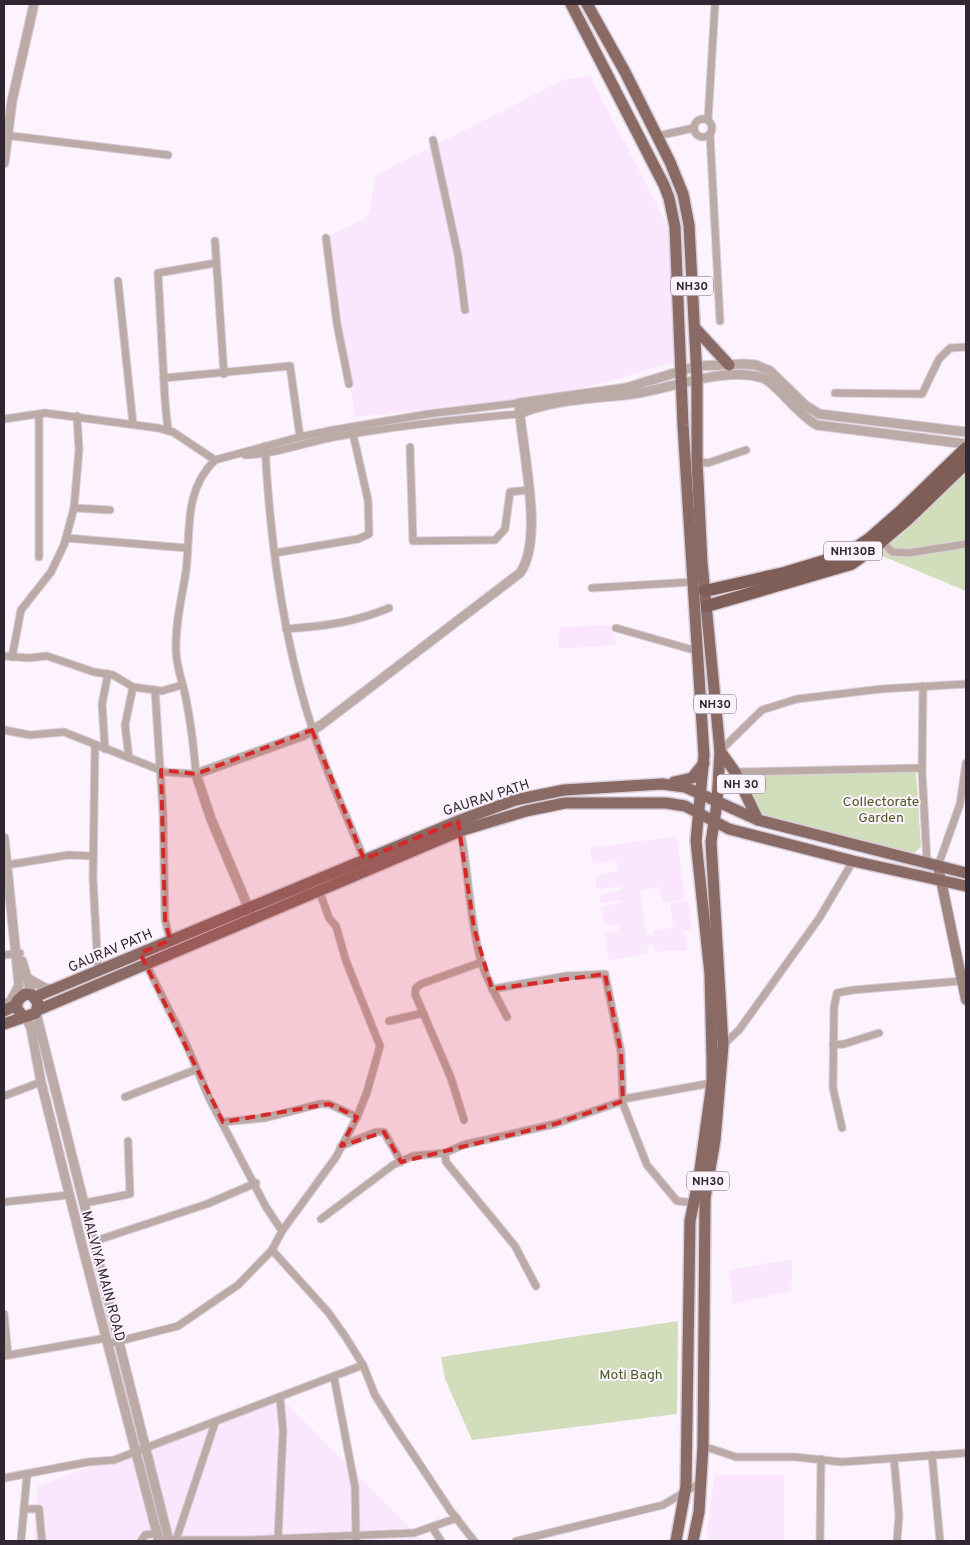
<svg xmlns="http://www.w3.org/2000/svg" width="970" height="1545" font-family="Overpass,sans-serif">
<rect width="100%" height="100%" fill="#fdf3ff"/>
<g fill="#fbe7fd">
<path d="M590,76L670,230L677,361L607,382L542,397L355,417L328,236L364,219L369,213L376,175L563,80Z"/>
<path d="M614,625L616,645L558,649L560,627Z"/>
<path d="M677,836L685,899L663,903L659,887L640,890L646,935H654V931L673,927L670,904L688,900L692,929L684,931L688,950L655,952L652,944L647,945L649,953L609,961L605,934L619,931L617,924L606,926L600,907L622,902V900L600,903V895L622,890V887L597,889L595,876L618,870L616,860L592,864L590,848Z"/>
<path d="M793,1259L791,1291L733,1304L729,1270Z"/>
<path d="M280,1397L423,1541H33L38,1486Z"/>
<path d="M714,1475H784V1541H706Z"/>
</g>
<g fill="#d1ddbb">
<path d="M966,471V591L875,553L899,537Z"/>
<path d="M916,772L921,847L913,854L764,818L744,776Z"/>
<path d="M678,1321L677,1414L472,1440L445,1379L441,1357Z"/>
</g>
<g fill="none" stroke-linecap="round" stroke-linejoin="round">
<defs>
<g id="minor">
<circle cx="703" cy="128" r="9"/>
<path d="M708,120L715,4"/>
<path d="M4,135L168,155"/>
<path d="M710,135L720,321"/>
<path d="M657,136L694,128"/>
<path d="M433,140L458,255L465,310"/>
<path d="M326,238L337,324L349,384"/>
<path d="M215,241L224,374"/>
<path d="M118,281L133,424"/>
<path d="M164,378L290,366L300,437"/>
<path d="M835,393L922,394L939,359L950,348L966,347"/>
<path d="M77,416L79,450L74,508L110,510"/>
<path d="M4,419L45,413L158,428L173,432L215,460"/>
<path d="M168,431L165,401L158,273L216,263"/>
<path d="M265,446C270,542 283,640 313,731C327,775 347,816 364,859"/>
<path d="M410,447L413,541L495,540L505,529L510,492L528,490"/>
<path d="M245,455C275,454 304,443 334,437C396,426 457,419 519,414"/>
<path d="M697,461L708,463L746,450"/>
<path d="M66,538L187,548"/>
<path d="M881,540L892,552L908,553L966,544"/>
<path d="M275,553L358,539L369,534L368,500L353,434"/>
<path d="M39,557V414"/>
<path d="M592,588L692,582"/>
<path d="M616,628L697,651"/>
<path d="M286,629C324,626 353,623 389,608"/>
<path d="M4,656L29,658L47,656L94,672L113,675L133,687L162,691L182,685"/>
<path d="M12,657L21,610L51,572L64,545L74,508"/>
<path d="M923,686L922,771L927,863"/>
<path d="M155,690L163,813L165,920L170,940"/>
<path d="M4,730L30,735L64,732L165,772L196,774C194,749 191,724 186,699C183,682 176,667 176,650C175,624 182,597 186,571C191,532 183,491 215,460L300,437L333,430L428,414L519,403"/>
<path d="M95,745L93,878L98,971"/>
<path d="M105,749L102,704L108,674"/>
<path d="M720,751L762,710L797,699L881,689L966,684"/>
<path d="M129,758L125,725L133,687"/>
<path d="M735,772L922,768"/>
<path d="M460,829C469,872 469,918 481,961C487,981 498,999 507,1017"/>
<path d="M7,865L68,855L93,856"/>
<path d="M938,866L960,804L966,763"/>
<path d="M4,955L20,953"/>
<path d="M145,962L187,1046L209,1098L266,1207L282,1231"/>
<path d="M492,989L566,976L605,974L621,1052L623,1104L647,1165L677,1201L694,1203"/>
<path d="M389,1021L423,1013"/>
<path d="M723,1045L739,1030L820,917L853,861"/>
<path d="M833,1045L844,1044L879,1033"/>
<path d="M4,1096L41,1082"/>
<path d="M125,1097L195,1070"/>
<path d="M623,1099L712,1083"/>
<path d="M464,1120L451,1078L415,994L416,988L421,984L482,962"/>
<path d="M223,1122L265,1118L320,1104H329L357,1117"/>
<path d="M842,1128L833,1088L834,1007L837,993L853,990L961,981"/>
<path d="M341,1146L376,1132H384L401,1162"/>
<path d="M445,1153L446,1162L515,1246L536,1286"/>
<path d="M4,1202L69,1195"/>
<path d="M85,1203L130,1194L128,1141"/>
<path d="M321,1219L393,1165L413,1156L445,1153L463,1145L555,1124L623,1101"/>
<path d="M95,1241L207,1204L256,1183"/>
<path d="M272,1250L328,1312L345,1336L363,1365L375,1395L395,1427L450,1510L474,1541"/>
<path d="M4,1314L8,1355"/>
<path d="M108,1344L178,1326L238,1285L272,1250L282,1231L336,1157L357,1117L367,1092L380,1046L346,961L336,926L329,918L319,890"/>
<path d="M4,1356L106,1338"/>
<path d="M334,1377L355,1487L356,1541"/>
<path d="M703,1446L736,1457H795L842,1462L966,1453"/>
<path d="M932,1455L940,1541"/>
<path d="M894,1459L899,1515L897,1541"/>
<path d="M4,1478L88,1462L114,1460L363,1365"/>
<path d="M24,1509H39L42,1541"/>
<path d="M432,1527L441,1541"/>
<path d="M278,1538L283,1431L280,1397"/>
<path d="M159,1540H250L414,1533L457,1518"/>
<path d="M176,1540L215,1423"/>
<path d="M21,1541L27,1475"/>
<path d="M141,1541L145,1535L158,1533"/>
<path d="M516,1541L663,1505L702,1482"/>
<path d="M820,1541L821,1459"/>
</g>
<g id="tertiary">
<path d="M4,163L12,101L34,4"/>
<path d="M519,414C556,398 600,399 639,393C675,387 727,366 763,378C776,383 798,415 817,425L966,444"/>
<path d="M4,838L19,985L11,1001L6,1004"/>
<path d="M251,914L211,819L196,774L304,735L321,725L520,573C545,538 521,447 519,403L626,388L697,366L744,364L756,365L770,371L805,405L819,414L966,432"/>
<path d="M22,961L32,995"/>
<path d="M27,978L45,988L54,990"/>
<path d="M36,1013L169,1541"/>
<path d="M26,1017L31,1028L41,1082L82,1245L159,1541"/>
</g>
<path id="secondary" d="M938,866L966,1000"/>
<g id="primary">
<path d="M571,4L664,185L669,198L675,227L683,425L704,755L696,841L710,974L712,1058V1083L699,1177L690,1221L686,1486L676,1541"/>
<path d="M587,4L625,72L670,162L683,194L689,225L697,378V461L702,563L720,751L717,803L711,842L723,1045L715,1140L705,1198L703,1446L699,1512L693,1541"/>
<path d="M695,328L729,365"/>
<path d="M720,751L735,772L758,820"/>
<path d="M674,782L692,778L704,763"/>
<path d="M35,997L458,821L515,800L564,790L662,784L685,787L758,820L966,873"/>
<path d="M38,1010L460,831L526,811L565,803H666L685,806L729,829L853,861L966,886"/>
<path d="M4,1011L16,1005"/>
<path d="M4,1024L36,1013L38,1003L32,995L25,994L17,1001V1009L23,1016"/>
</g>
<g id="trunk">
<path d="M705,591L784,573L847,554L869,539L901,511L966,448"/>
<path d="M707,606L851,564L875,547L908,519L966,463"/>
</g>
</defs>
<use href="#minor" stroke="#d8ceda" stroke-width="9"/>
<use href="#tertiary" stroke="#d8ceda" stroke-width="11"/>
<use href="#secondary" stroke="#d8ceda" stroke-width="12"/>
<use href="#primary" stroke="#d8ceda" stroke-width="14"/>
<use href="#trunk" stroke="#d8ceda" stroke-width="15"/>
<use href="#minor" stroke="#bcaaa6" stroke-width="7"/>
<use href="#tertiary" stroke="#bcaaa6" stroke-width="9"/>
<use href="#secondary" stroke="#9f857f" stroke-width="10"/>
<use href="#primary" stroke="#8a6a64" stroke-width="11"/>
<use href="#trunk" stroke="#805e58" stroke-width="12"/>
</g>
<path fill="#d62828" fill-opacity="0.2" stroke="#d62828" stroke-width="4" stroke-dasharray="10 6" stroke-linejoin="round" d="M312,730L364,859L458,821L474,928L492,989L605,974L621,1052L623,1101L555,1124L401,1162L384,1132L341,1146L357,1117L329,1104L223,1122L140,953L170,940L165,920L161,770L196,774Z"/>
<g text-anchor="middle" stroke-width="4" stroke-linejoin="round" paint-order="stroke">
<g fill="#fdf3ff" stroke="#6e6470" stroke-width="1">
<rect x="671" y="276.5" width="42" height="19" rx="4"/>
<rect x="824" y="541.5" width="58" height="19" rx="4"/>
<rect x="694" y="694.5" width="42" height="19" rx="4"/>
<rect x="717" y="774.5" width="48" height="19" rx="4"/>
<rect x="687" y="1171.5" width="42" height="19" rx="4"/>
</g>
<g font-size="12" font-weight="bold" fill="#312732">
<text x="692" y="290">NH30</text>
<text x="853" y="555">NH130B</text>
<text x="715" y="708">NH30</text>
<text x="741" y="788">NH 30</text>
<text x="708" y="1185">NH30</text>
</g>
<g font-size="14" fill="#312732" stroke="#fdf3ff">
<text transform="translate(486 797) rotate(-18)" y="5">GAURAV PATH</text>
<text transform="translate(110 950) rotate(-23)" y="5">GAURAV PATH</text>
<text transform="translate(104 1276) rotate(75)" y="5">MALVIYA MAIN ROAD</text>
</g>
<g font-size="14" fill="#495b21" stroke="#fdf3ff">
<text x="881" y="806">Collectorate<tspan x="881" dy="16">Garden</tspan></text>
<text x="631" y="1379">Moti Bagh</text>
</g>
</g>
<rect width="970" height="1545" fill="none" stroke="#312732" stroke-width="10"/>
</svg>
